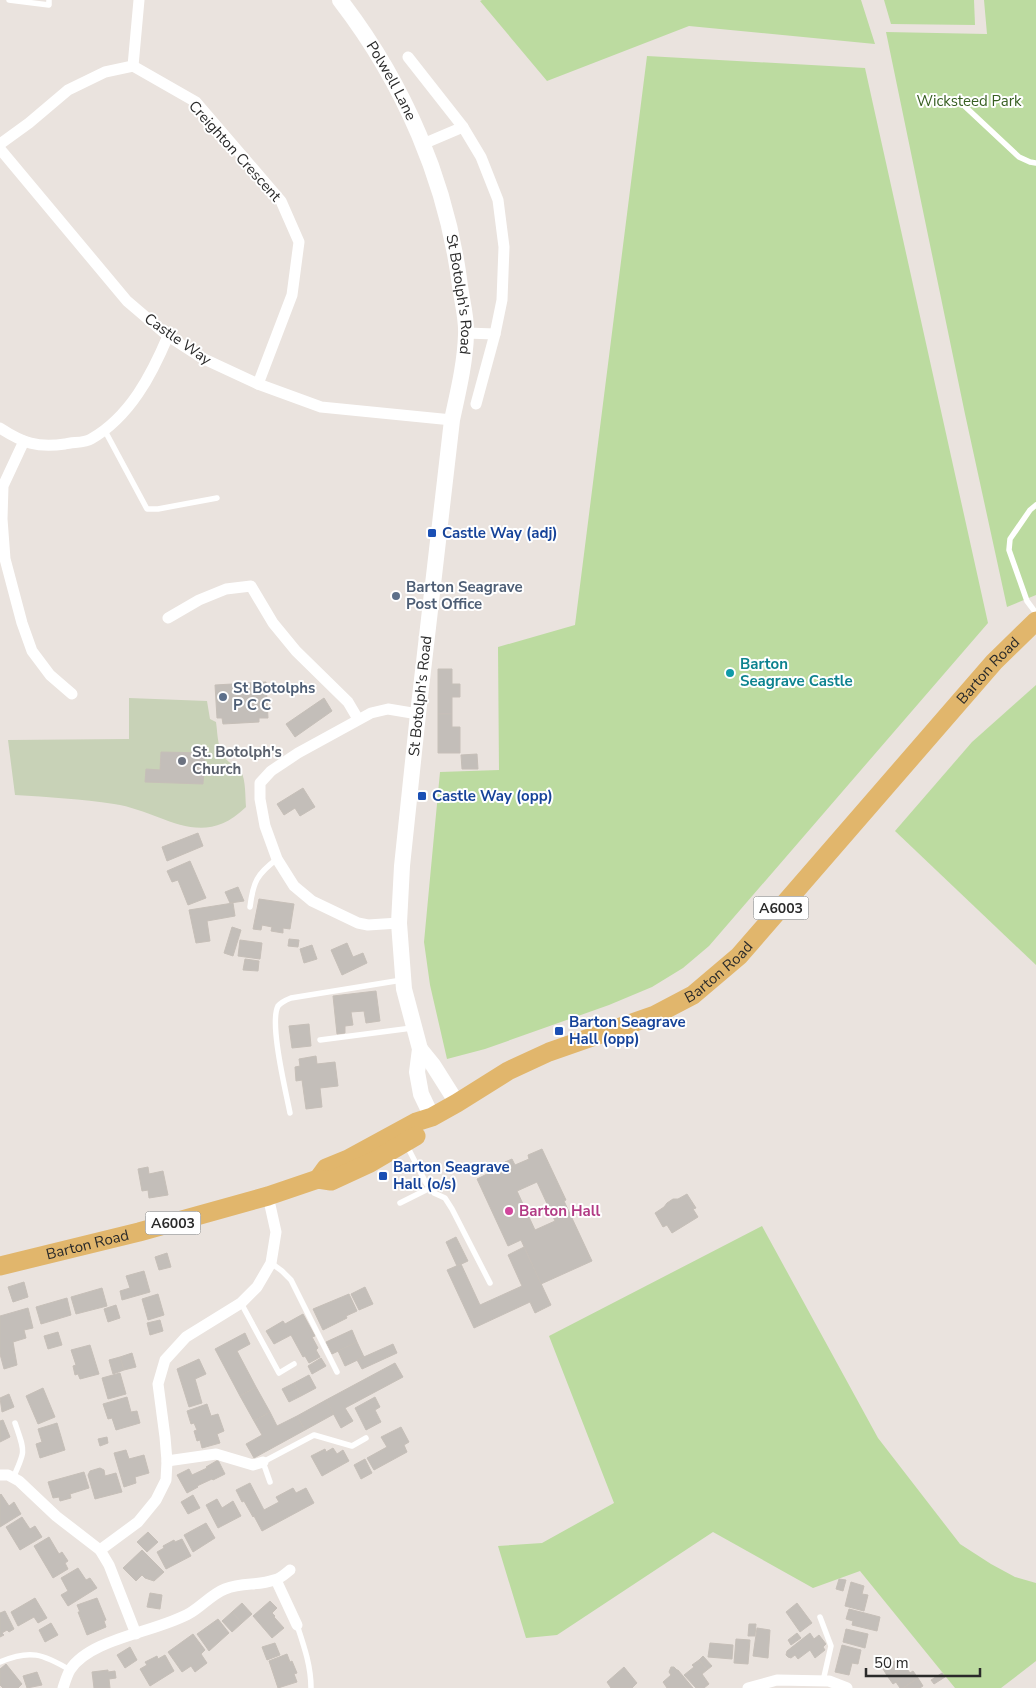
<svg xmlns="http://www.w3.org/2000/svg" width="1036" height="1688" font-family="'Nunito Sans',sans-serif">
<rect width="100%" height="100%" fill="#eae3de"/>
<g fill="#bcdba0">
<path d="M482,0H861L875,44L689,26L547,81L480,1Z"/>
<path d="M884,0H974L975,25L891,24Z"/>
<path d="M984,0H1036V595L1007,607L965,414L886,32L987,34Z"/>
<path d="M647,56L865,68L988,623L709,946L683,968L652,987L609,1005L485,1049L447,1059L430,985L424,942L440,772L499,770L498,647L575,625Z"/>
<path d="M1036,685V965L895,831L972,742Z"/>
<path d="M762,1226L878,1438L960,1544L991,1564L1015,1577L1036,1583V1661L1001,1688H955L860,1571L813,1588L713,1532L557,1635L526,1638L498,1546L542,1543L614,1503L549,1336Z"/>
</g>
<path fill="#c8d2b7" d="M129,698L207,701L210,719L216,722C218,736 217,752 229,762C233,766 239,766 241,771C246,781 245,796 246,807C200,852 163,811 114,804C82,799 48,797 15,795L8,740L129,739Z"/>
<g fill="#c3beb9" stroke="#c6bfb8" fill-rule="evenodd">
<path d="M438,669H452V684H460V697H452V714H438Z"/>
<path d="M266,682L268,718H259V722L223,724L222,718H217L215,685Z"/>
<path d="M324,698L332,711L295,737L286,724Z"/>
<path d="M438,714H452V727H460V753H438Z"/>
<path d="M161,752L205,753L203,784L145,782L146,769L160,770Z"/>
<path d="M477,754L478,769H462L461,755Z"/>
<path d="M303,788L315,807L300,816L295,808L284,815L277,804Z"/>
<path d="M198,833L203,846L167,861L162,847Z"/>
<path d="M190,861L206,898L188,905L178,880L172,882L167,871Z"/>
<path d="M238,887L244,901L230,903L225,892Z"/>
<path d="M259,899L294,904L290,929L283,928V933L271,931L272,927L262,925L261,930L253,929Z"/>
<path d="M233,903L235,916L207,921L210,941L196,943L189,910Z"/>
<path d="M232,927L241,930L233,956L224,953Z"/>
<path d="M289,939L299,940L298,947L288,946Z"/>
<path d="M240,940L262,943L260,959L238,956Z"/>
<path d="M347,943L353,957L363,953L367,963L342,975L331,950Z"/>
<path d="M312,945L317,959L304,963L300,949Z"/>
<path d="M245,959L259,961L258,971L243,970Z"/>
<path d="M376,991L380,1021L366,1023L364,1011L351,1012L353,1025L345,1026V1033L337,1034L333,996Z"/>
<path d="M309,1024L311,1046L292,1048L289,1026Z"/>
<path d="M316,1056L317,1064L335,1062L338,1086L320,1088L322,1107L306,1109L302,1080L296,1081L295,1067L300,1066L299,1059Z"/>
<path d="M542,1149L566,1200L564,1201L592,1261L541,1284L521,1240L508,1246L477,1179L491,1172L493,1175L508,1168L505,1162L512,1159L515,1165L529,1159L528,1155ZM537,1182L555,1221L535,1230L517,1191Z"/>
<path d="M148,1167L149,1174L163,1171L168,1195L149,1198L148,1190L142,1191L138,1169Z"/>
<path d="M687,1194L696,1208L693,1209L698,1217L672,1233L667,1225L663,1227L655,1213L664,1207L667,1203L673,1199H678Z"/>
<path d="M456,1237L468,1261L457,1266L446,1242Z"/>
<path d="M524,1247L551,1305L535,1313L530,1302L474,1328L447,1270L461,1264L480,1305L522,1286L508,1255Z"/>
<path d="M167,1253L171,1267L159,1270L155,1257Z"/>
<path d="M144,1271L150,1292L122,1300L120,1291L130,1288L126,1276Z"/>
<path d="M24,1282L28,1297L13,1302L8,1287Z"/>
<path d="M365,1287L373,1304L359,1310L351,1294Z"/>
<path d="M102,1288L107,1306L76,1314L71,1297Z"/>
<path d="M158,1294L164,1315L148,1320L142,1299Z"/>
<path d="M349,1294L357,1311L346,1316L347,1318L323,1330L313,1309Z"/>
<path d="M67,1298L71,1315L41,1324L36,1307Z"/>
<path d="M116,1305L120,1318L108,1322L104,1309Z"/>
<path d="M28,1308L33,1328L24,1330L26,1338L13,1342L17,1365L4,1369L0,1354V1316Z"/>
<path d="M303,1314L315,1336L312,1337L318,1348L316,1350L320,1357L309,1363L305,1356L303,1357L291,1335L274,1344L266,1331L283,1321L285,1324Z"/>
<path d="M160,1320L163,1331L150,1335L147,1323Z"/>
<path d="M352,1330L357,1342L332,1354L326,1342Z"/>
<path d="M58,1332L62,1345L48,1349L44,1336Z"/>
<path d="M245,1333L250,1344L237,1351L256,1387L240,1396L215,1349Z"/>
<path d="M357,1342L364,1357L345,1366L338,1351Z"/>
<path d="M393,1344L397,1353L362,1369L357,1360Z"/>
<path d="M90,1345L99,1374L80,1379L78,1374L75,1375L73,1366L76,1365L71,1350Z"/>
<path d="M132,1353L136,1367L124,1370L120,1357Z"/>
<path d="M120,1357L124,1370L113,1374L109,1360Z"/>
<path d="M321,1358L326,1366L312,1374L308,1366Z"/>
<path d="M199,1359L206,1374L195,1379L202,1403L189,1407L177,1369Z"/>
<path d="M395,1363L403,1377L345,1408L353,1421L341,1428L326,1400Z"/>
<path d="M120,1373L126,1394L108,1399L102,1378Z"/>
<path d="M309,1375L316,1388L301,1396L294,1383Z"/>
<path d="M294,1383L301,1396L289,1402L282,1389Z"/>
<path d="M256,1387L270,1412L254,1421L240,1396Z"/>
<path d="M43,1388L55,1417L38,1424L26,1396Z"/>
<path d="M9,1394L14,1407L2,1412L0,1398Z"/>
<path d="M127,1397L131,1412L137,1411L140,1423L116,1430L112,1418L108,1419L103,1404Z"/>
<path d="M375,1397L380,1407L375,1410L381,1422L366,1430L355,1408Z"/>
<path d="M326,1400L334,1414L305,1430L297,1416Z"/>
<path d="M207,1404L211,1416L218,1414L224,1431L217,1434L220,1443L202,1448L200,1440L197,1441L194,1431L197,1430L194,1423L191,1424L187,1411Z"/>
<path d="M270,1412L277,1426L297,1416L305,1430L254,1458L246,1444L262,1435L254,1421Z"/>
<path d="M3,1420L10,1437L0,1442V1421Z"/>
<path d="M57,1423L65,1450L40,1458L36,1444L42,1442L38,1429Z"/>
<path d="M401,1427L409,1442L404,1445L407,1452L374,1470L367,1458L387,1447L381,1437Z"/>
<path d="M107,1437L108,1443L100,1446L98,1439Z"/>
<path d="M333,1448L337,1454L343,1450L349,1461L322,1476L311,1456L325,1449L326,1452Z"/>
<path d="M126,1450L129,1459L144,1455L149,1473L135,1477L136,1483L124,1487L114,1453Z"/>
<path d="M365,1459L372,1473L361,1479L354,1465Z"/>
<path d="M218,1460L225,1474L213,1480L212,1479L197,1486L198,1487L187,1493L177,1475L189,1469L192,1475L207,1468L206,1467Z"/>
<path d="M100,1468L104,1470L105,1476L116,1473L122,1492L95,1499L88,1475L90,1471Z"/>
<path d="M84,1472L89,1488L70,1494L71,1498L60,1501L59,1497L53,1498L48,1482Z"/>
<path d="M250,1483L264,1510L279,1502L276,1497L293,1488L296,1493L306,1488L314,1503L262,1531L254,1516L253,1517L244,1501L242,1502L236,1490Z"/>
<path d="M1,1494L9,1506L14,1502L21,1514L0,1527V1495Z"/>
<path d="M193,1495L200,1508L188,1514L181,1502Z"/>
<path d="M217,1499L222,1508L233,1501L241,1516L218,1528L206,1505Z"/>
<path d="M22,1517L30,1529L35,1526L42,1537L20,1550L6,1527Z"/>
<path d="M206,1523L215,1538L193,1552L184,1535Z"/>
<path d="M148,1532L158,1542L147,1552L137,1542Z"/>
<path d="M49,1537L59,1554L62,1552L68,1561L65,1563L68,1569L53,1578L34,1546Z"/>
<path d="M182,1539L191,1556L166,1569L157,1552L164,1548L163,1546L174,1540L175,1542Z"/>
<path d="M142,1550L164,1572L154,1581L145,1578L142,1575L136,1581L123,1568Z"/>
<path d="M78,1568L86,1580L90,1578L97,1588L68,1606L61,1595L68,1591L61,1578Z"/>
<path d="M839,1579L846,1580L843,1591L836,1589Z"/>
<path d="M851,1582L864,1586L862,1594L868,1595L864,1611L845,1606Z"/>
<path d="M150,1593L162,1595L160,1609L147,1607Z"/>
<path d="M35,1598L47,1618L38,1623L34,1617L18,1626L11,1612Z"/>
<path d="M97,1598L106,1620L104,1621L106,1627L87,1635L78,1612H80L77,1605Z"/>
<path d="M270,1601L277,1608L272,1613L275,1616L274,1617L284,1628L272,1638L253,1616Z"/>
<path d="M242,1603L252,1614L242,1623L232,1612Z"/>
<path d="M797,1603L812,1623L800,1632L786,1612Z"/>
<path d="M849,1609L880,1617L877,1631L852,1625L853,1621L846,1619Z"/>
<path d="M5,1611L14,1629L9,1632L7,1630L2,1633L4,1635L0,1637V1613Z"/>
<path d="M232,1612L242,1623L232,1632L222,1621Z"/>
<path d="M218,1619L229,1633L209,1651L197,1634Z"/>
<path d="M51,1623L58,1635L45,1642L39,1630Z"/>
<path d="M749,1624H756L755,1636H748Z"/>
<path d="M757,1628L770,1630L768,1658L753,1656Z"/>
<path d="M846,1629L868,1634L865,1648L843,1642Z"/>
<path d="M797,1633L801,1638L791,1645L788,1640Z"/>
<path d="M810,1633L814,1639L819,1635L826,1644L823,1647L825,1650L815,1658L810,1650L798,1659L795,1655L791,1658L788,1657L786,1655L787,1651Z"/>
<path d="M193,1634L205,1650L201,1654L207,1663L195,1672L191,1666L182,1672L168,1652Z"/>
<path d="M736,1639L750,1640L748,1664L734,1663Z"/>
<path d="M275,1643L280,1655L267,1660L262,1647Z"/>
<path d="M710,1643L733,1645L732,1659L708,1657Z"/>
<path d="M842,1645L861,1650L858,1664L852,1663L849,1675L835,1672Z"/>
<path d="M130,1647L137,1660L125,1668L117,1655Z"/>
<path d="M287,1654L290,1662L292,1661L297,1673L294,1674L297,1682L278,1688L269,1661Z"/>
<path d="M165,1655L174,1671L150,1686L140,1669L147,1665L145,1662L157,1656L158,1659Z"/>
<path d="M703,1656L712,1666L707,1670L699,1660Z"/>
<path d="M899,1658L905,1666L888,1677L883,1669Z"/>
<path d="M699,1660L707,1670L702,1674L709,1684L704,1688H696L684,1675L694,1667L692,1665Z"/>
<path d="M6,1664L22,1684L18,1688H3L0,1685V1669Z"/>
<path d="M905,1666L910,1673L893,1684L888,1677Z"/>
<path d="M624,1667L637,1683L632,1688H611L607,1682Z"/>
<path d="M671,1667H674L677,1670H678L693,1688H667L663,1682L671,1675L669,1672Z"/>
<path d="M108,1670V1672L115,1671L116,1678L109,1679L110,1688H94L92,1672Z"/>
<path d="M913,1671L918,1678L903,1688H900L896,1682Z"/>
<path d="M37,1672L42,1685L27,1688L23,1676Z"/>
<path d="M942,1673L945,1677L934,1684L931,1680Z"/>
<path d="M918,1678L923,1686L920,1688H903Z"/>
</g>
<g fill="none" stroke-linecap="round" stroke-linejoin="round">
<g stroke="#fff" stroke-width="5.5">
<path d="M9,0L49,5V0"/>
<path d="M957,99L1019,157L1030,162L1036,163"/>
<path d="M104,429L147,509H158L217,498"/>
<path d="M1036,505L1030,510L1010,539L1009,550L1027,601L1036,613"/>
<path d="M250,907C253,882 257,874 277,859"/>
<path d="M320,1040L412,1028"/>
<path d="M290,1113C286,1092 269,1023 278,1006C281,1002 286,1000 291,998L402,980"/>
<path d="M406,1144L426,1183L434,1193L445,1198L452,1209L490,1283"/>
<path d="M400,1203L430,1188"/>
<path d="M271,1263L282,1271L291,1280L337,1372"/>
<path d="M241,1303L279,1373L294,1364"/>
<path d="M13,1478C26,1450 25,1452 15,1423"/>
<path d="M270,1482L263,1462L314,1435L352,1446L366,1438"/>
<path d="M820,1617L831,1646L823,1681"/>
<path d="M297,1625C304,1646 311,1666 311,1688"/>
<path d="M0,1662C30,1649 43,1654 70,1670"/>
</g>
<g stroke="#fff" stroke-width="11">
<path d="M408,57L463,127L481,157L498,200L504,247L502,300L495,334L476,404"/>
<path d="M133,66L139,0"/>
<path d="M0,144L29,123L68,90L105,72L133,66L196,102L281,201L299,242L292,295L258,384"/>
<path d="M423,144L463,127"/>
<path d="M0,149L127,301L168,336L202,358L258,384L321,407L452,420"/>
<path d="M466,333L495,334"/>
<path d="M0,428C23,443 37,448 65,444C73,442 85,443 91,439C130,417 152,374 168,336"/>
<path d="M24,441L3,486L2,519L5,559L22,623L32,651L50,675L72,694"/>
<path d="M168,618L199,600L226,589L251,586L273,623L296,651L348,702L358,719"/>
<path d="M399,923L368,925L358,923L312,901L294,886L277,859L265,826L260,799V783L271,771L298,753L371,713L388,709L418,714"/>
<path d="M167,1461L216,1454L253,1465L263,1462"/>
<path d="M0,1475H8L19,1481L56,1516L100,1550L109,1565L136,1634"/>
<path d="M100,1550L138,1522L156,1500L166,1480L167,1461L165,1437L158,1384L165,1360L186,1337L241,1303L257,1287L271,1263L276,1232L268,1196"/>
<path d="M276,1580L297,1625"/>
<path d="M63,1688C65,1682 67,1675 70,1670C90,1638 158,1632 190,1613C202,1606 212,1594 225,1589C243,1582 258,1586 274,1580C280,1579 285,1574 290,1570"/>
<path d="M748,1688L777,1680L829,1681L847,1688"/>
</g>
<g stroke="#fff" stroke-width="16">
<path id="s1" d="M340,0C404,83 447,182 460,286C462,301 467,319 466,335C465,364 458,392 452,420L418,714L402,866L399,923L404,989L420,1049L417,1072L421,1094L432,1117"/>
<path d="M420,1049L433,1065L457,1103"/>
</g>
<g stroke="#e1b66c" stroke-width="19">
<path id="s2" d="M318,1179L326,1168L348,1159L416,1122L432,1117L457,1103L508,1071L549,1052L655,1015L693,995L739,956L994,662L1036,621"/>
<path id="s3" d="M0,1266L139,1232L268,1196L318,1179L331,1181L370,1163L416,1136"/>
</g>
</g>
<g fill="#1a4fb4" stroke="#fff" stroke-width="2">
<rect x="427" y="528" width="10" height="10" rx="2.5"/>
<rect x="417" y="791" width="10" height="10" rx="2.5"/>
<rect x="554" y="1026" width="10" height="10" rx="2.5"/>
<rect x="378" y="1171" width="10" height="10" rx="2.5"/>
</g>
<g fill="#5c6f8a" stroke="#fff" stroke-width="2">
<circle cx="396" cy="596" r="5"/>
<circle cx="223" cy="697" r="5"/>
</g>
<circle fill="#0f9aa8" stroke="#fff" stroke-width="2" cx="730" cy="673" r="5"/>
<circle fill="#6b7280" stroke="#fff" stroke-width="2" cx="182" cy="761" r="5"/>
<circle fill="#d1479c" stroke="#fff" stroke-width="2" cx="509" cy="1211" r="5"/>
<g text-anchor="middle" stroke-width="4" stroke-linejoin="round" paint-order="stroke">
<g fill="#fff" stroke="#6a6a6a" stroke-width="1">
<rect x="753.5" y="896.5" width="55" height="23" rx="4"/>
<rect x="145.5" y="1211.5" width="55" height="23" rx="4"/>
</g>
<g font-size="14" font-weight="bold" fill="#2a2a2a">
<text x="781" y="913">A6003</text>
<text x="173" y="1228">A6003</text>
</g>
<g font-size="15" fill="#2a2a2a" stroke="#fff">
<text dy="5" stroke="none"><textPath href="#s1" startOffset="96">Polwell Lane</textPath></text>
<text transform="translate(235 151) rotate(48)" y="5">Creighton Crescent</text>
<text dy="5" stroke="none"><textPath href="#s1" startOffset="322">St Botolph's Road</textPath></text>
<text transform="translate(178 339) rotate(35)" y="5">Castle Way</text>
<text dy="5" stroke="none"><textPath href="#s2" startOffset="860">Barton Road</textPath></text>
<text transform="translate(420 696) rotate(-84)" y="5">St Botolph's Road</text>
<text dy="5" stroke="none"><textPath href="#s2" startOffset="455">Barton Road</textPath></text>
<text dy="5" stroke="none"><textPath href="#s3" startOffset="90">Barton Road</textPath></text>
</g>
<g font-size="15" fill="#375f22" stroke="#fff">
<text x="969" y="106">Wicksteed Park</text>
</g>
<g font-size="15" font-weight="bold" fill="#164399" stroke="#fff" text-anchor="start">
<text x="442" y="538">Castle Way (adj)</text>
<text x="432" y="801">Castle Way (opp)</text>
<text x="569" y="1027">Barton Seagrave<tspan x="569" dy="17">Hall (opp)</tspan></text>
<text x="393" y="1172">Barton Seagrave<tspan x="393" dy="17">Hall (o/s)</tspan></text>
</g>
<g font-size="15" font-weight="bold" fill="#4e5e75" stroke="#fff" text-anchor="start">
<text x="406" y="592">Barton Seagrave<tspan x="406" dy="17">Post Office</tspan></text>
<text x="233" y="693">St Botolphs<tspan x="233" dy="17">P C C</tspan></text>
</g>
<g font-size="15" font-weight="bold" fill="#0d838f" stroke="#fff" text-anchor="start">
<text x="740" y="669">Barton<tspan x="740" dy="17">Seagrave Castle</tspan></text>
</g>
<g font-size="15" font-weight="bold" fill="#5b616d" stroke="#fff" text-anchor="start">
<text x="192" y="757">St. Botolph's<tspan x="192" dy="17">Church</tspan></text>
</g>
<g font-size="15" font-weight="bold" fill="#b23c85" stroke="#fff" text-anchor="start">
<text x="519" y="1216">Barton Hall</text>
</g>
</g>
<path d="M866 1668v8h114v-8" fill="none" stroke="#2a2a2a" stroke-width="2.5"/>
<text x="874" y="1668" font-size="15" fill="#2a2a2a" stroke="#ffffff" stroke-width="4" paint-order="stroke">50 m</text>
</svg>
